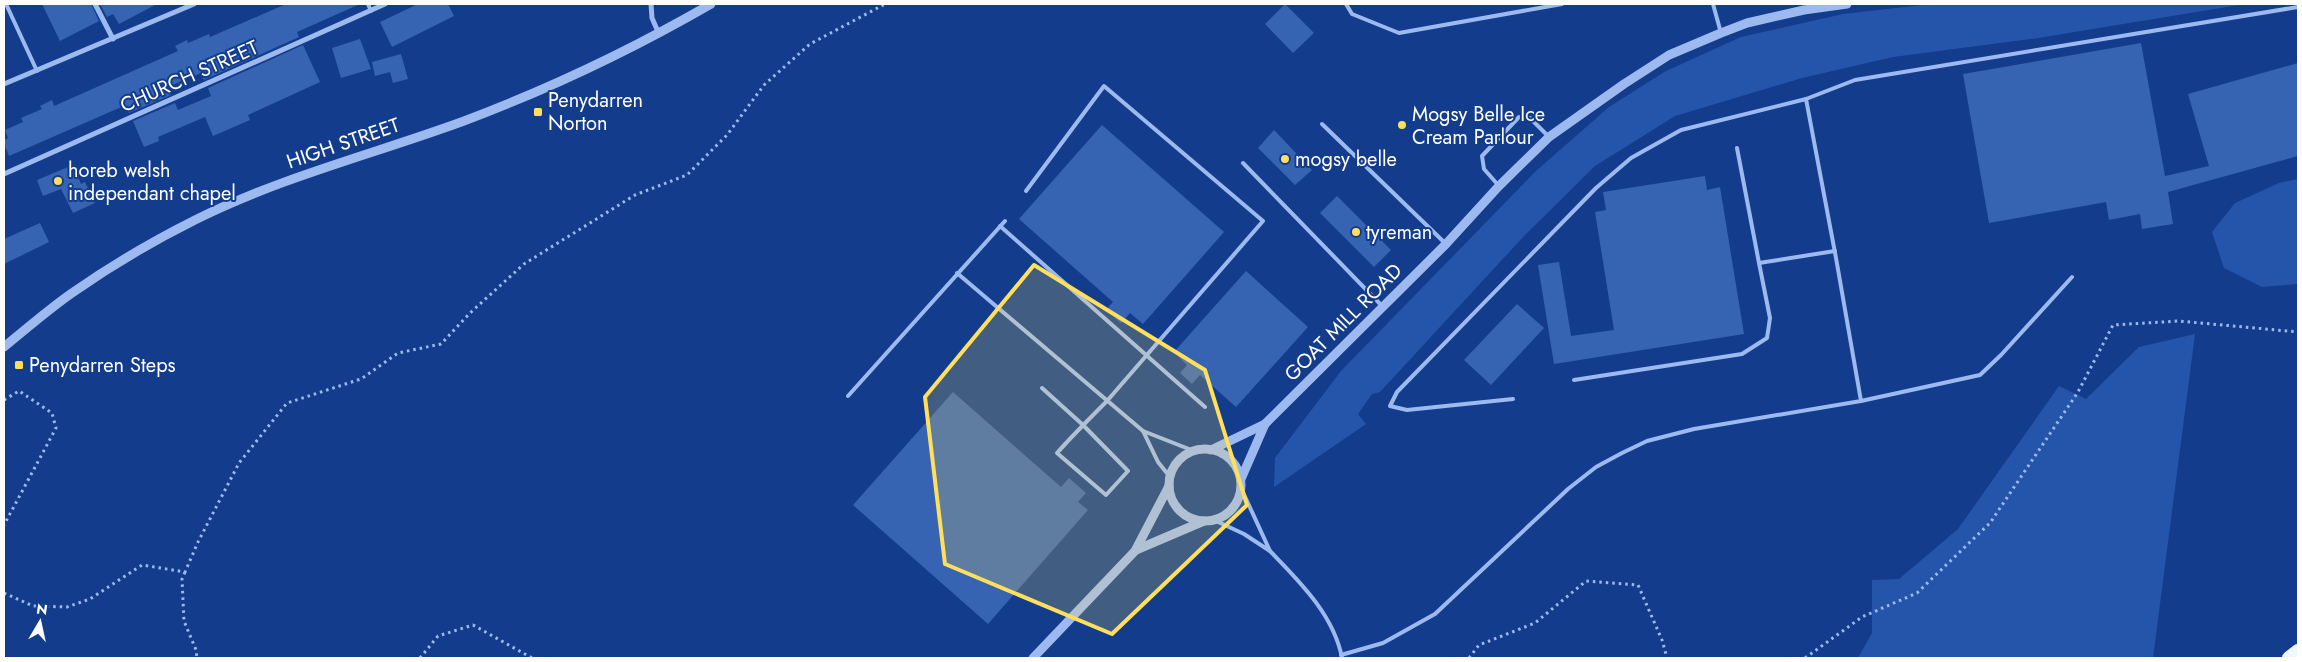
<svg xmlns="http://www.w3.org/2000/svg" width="2302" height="662" font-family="Jost,sans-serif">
<rect width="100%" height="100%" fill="#133d8c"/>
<g fill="#2555ab">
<path d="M1932,4H2245L2038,38L1893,57L1802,78L1675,116L1595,166L1524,236L1380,392L1372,394L1358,414L1366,424L1274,487L1275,458L1341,371L1536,171L1609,107L1666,71L1741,37L1843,14Z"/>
<path d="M2298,179V284L2262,287L2224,268L2212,232L2235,203L2279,183Z"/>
<path d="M2195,334L2153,658H1858L1872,633V580L1899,579L1958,529L2059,386L2086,399L2139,347Z"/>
</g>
<g fill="#3763b3">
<path d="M42,4H91L99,21L60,41Z"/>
<path d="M100,4H157L119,24L113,14L107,17Z"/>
<path d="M286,4H360L297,32L299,37L204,80L201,73L168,87L171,95L129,113L126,105L9,156L4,144V140L8,138L5,130L23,122L21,118L42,109L40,106L52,100L54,106L178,51L175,46L187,40L188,43L209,34L210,37Z"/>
<path d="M418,4H448L454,16L392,47L380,22Z"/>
<path d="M1285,4L1314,33L1293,53L1265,24Z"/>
<path d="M360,39L371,69L341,78L332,48Z"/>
<path d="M2141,43L2165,176L2209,166L2188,94L2298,63V156L2168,192L2173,224L2142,229L2140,214L2109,220L2106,202L1989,223L1963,74Z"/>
<path d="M303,45L320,82L248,115L250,120L213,136L205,117L158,137L159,141L144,147L133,121L175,103L178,110L211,96L208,88Z"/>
<path d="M401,54L408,79L393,83L390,72L375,76L372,62Z"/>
<path d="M1102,125L1224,232L1143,324L1130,313L1121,323L1106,310L1113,302L1019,219Z"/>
<path d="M1274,130L1312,170L1295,185L1258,148Z"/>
<path d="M73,165L81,184L85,182L95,203L73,213L61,189L43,196L37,180Z"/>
<path d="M1705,176L1707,190L1720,187L1744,334L1554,364L1538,265L1559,262L1571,336L1614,330L1595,212L1606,210L1603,192Z"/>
<path d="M1337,196L1391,250L1374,267L1320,213Z"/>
<path d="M40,223L49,242L4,264V239Z"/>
<path d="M1246,271L1308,327L1236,407L1200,375L1192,384L1180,373L1187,365L1174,352Z"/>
<path d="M1517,304L1544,328L1491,385L1464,360Z"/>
<path d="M953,392L1061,487L1069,478L1086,493L1078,502L1088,510L988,624L853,505Z"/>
</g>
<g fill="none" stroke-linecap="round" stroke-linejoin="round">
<g stroke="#9cbaf0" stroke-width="3" stroke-dasharray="2.5 4" stroke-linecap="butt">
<path d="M4,400L19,391L52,413L56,428L4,525"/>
<path d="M185,572L182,579L184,621L196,650L197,658"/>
<path d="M4,593L33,606L67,607L90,599L142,565L185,572L198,542L239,463L287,403L361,379L398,353L441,344L470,313L524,264L635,195L687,175L727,135L764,85L810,44L885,4"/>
<path d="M420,658L438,636L473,625L532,658"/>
<path d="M1469,658L1479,645L1535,623L1586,581L1638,585L1662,640L1667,658"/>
<path d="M1805,658L1862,617L1917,593L1990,523L2078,392L2113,325L2179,321L2298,332"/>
</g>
<g stroke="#9cbaf0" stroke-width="4">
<path d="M6,4L37,71"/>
<path d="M368,4L371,11"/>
<path d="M1346,4L1352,14L1399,33L1562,4"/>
<path d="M1713,4L1721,33"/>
<path d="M1322,124L1446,244"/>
<path d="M1737,148L1759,263L1835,251"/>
<path d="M1243,163L1383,307"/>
<path d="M1499,186L1484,169L1482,156L1519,117L1530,118L1549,137"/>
<path d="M1026,191L1104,86L1263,221L1107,401C1090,418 1073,435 1057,453L1106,495L1128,471L1083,425L1042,388"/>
<path d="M1000,226L1205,407"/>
<path d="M957,273L1143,431"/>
<path d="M1574,380L1742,354L1767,338L1770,318L1759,263"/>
<path d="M848,396L1005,221"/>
<path d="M1513,399L1407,410L1390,406L1397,392L1596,188L1631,158L1681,130L1806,99"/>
<path d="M1861,401L1980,375L2001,355L2072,277"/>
<path d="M1170,477L1158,462L1143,431L1194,451"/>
<path d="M1214,520L1244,534L1270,551L1241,488"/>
<path d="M1270,551C1299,581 1334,615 1342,658"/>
<path d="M1341,655L1383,643L1435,614L1568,489L1596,467L1622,453L1647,441L1694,429L1861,401L1836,258L1806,99L1855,80L2298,7"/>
</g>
<g stroke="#9cbaf0" stroke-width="5">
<path d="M95,4L113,39"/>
<path d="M651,4L652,18L659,34"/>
<path d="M4,84L194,4"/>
<path d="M4,174L385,4"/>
</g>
<g stroke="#9cbaf0" stroke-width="9">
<path d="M4,347C26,329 49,309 72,293C112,265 153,241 195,220C281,177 374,154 464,121C549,89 633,49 711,4"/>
<circle cx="1205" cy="485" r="36"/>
<path d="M1211,450L1265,424L1446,244L1499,186L1549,137L1624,84L1669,55L1721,33L1747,23L1804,10L1847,4"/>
<path d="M1241,479L1265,424"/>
<path d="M1136,550L1204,521"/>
<path d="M1033,658L1135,551L1169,486"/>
</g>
<path stroke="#f2f6ff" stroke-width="14" d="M2289,658L2298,651"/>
</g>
<path fill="#ffdf5b" fill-opacity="0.2" stroke="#ffdf5b" stroke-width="4" stroke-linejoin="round" d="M1034,265L1205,370L1247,505L1112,634L945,564L925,397Z"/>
<g fill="#ffdf5b" stroke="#133d8c" stroke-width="2">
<rect x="533" y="107" width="10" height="10" rx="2.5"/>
<circle cx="1402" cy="125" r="5"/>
<circle cx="1285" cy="159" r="5"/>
<circle cx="58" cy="181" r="5"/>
<circle cx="1356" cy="232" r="5"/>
<rect x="14" y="360" width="10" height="10" rx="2.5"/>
</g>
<g text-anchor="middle" stroke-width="4" stroke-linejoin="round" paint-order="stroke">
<g font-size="20" fill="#fff" stroke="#133d8c">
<text transform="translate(189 76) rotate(-24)" y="7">CHURCH STREET</text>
<text transform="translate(343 143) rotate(-19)" y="7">HIGH STREET</text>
<text transform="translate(1343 322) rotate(-45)" y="7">GOAT MILL ROAD</text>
</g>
<g font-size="20" fill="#fff" stroke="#133d8c" text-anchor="start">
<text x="548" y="107">Penydarren<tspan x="548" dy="23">Norton</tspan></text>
<text x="1412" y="121">Mogsy Belle Ice<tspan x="1412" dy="23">Cream Parlour</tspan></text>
<text x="1295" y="166">mogsy belle</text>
<text x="68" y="177">horeb welsh<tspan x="68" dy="23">independant chapel</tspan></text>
<text x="1366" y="239">tyreman</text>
<text x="29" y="372">Penydarren Steps</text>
</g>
</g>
<rect width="2302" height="662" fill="none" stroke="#ffffff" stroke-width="10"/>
<g transform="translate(40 622) rotate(9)" stroke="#133d8c" stroke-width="4" paint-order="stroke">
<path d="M0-4L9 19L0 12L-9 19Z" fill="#ffffff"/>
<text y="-8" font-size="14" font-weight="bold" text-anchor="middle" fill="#ffffff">N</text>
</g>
</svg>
